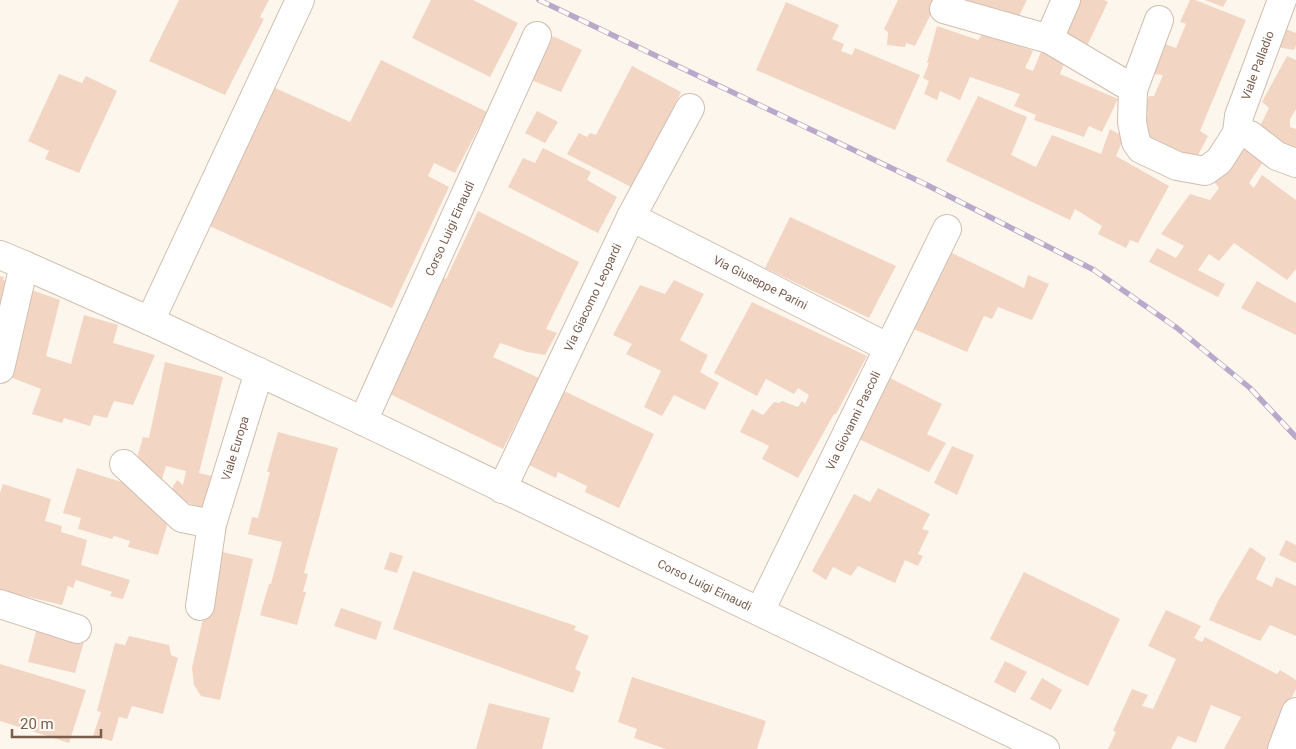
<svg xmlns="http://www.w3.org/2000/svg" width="1296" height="749" font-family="Roboto,sans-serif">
<rect width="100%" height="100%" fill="#fdf6ec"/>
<g fill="#f3d5c3">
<path d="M179,0H269L260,17L264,19L225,95L149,61Z"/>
<path d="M431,0H473L518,23L490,77L412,38Z"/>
<path d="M898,0H938L915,46L906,43L905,47L887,45L888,32L884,29Z"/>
<path d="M966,0H1027L1016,22L964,5Z"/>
<path d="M1067,0H1104L1108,2L1086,48L1054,29Z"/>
<path d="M1190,0H1195L1246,20L1200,131L1208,136L1196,159L1178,150L1175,154L1139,136L1148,113L1142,110L1149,96H1154L1163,75L1154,74L1165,44L1176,48L1186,24L1180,22Z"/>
<path d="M1205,0H1227L1223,7Z"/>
<path d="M786,2L839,25L832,39L844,44L841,51L852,55L855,48L920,75L895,130L756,70Z"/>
<path d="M937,26L978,40L984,32L1007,39L1006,41L1033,51L1025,68L1033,71L1041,52L1065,61L1060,74L1118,99L1102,132L1089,126L1084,137L1034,120L1036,115L1014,106L1020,94L970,77L960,100L940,91L937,100L924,94L929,81L923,78L929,63H927Z"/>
<path d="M1281,27L1296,33V46L1294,50L1271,46Z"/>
<path d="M553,36L582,50L561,92L531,80Z"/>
<path d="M1287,56L1296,60V109L1290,119V127L1296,129V155L1259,128L1269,108L1262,102Z"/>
<path d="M381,60L487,112L455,173L434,163L428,176L449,187L392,308L205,224L273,87L350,122Z"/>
<path d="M632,66L681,92L633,188L567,154L579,133L587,137L590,133L596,135Z"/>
<path d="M59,74L82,83L86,76L117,91L79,173L45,159L49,151L28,141Z"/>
<path d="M978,96L1027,117L1011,155L1036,167L1052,135L1101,154L1110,129L1124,137L1116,156L1169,186L1138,243L1130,240L1126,248L1098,234L1102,226L1075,209L1070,220L946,161Z"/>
<path d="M537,111L558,122L545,143L525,133Z"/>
<path d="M1244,142L1267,156L1249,183L1254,188L1262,175L1296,200V269L1287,280L1234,243L1219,261L1209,254L1198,270L1225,284L1218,297L1149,262L1157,248L1176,258L1184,246L1161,234L1190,194L1210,200L1219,188L1215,183Z"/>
<path d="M543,148L591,172L587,180L617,197L598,233L508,187L523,158L535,163Z"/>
<path d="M478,211L579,262L546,329L557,333L545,355L527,352L500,343L493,357L539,378L503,449L386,392L439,276L446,279Z"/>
<path d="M790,217L896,266L869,318L765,268Z"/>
<path d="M950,252L1024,288L1028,275L1049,284L1032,320L998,307L992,319L984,316L967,352L911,328Z"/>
<path d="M0,276L4,277L3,280L11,282L0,326Z"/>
<path d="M674,280L704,294L680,340L708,355L700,372L719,383L705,410L674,395L662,416L644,407L661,371L626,354L632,344L613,335L640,285L665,294Z"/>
<path d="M1257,281L1296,303V335L1241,308Z"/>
<path d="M23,287L60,300L46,356L71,364L84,315L118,325L113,343L155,355L133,405L114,401L107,418L94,415L90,426L64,418L62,423L32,414L41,389L2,374Z"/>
<path d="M752,302L867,356L836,414H834L798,478L762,459L769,446L740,432L752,409L763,415L774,402L779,403L782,401L798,407L802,401L805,404L809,395L798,388L794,394L766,379L757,396L714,373Z"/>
<path d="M165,362L223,377L199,473L216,477L211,502L202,508L180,500L170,492L177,480L183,485L186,471L166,466L161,482L142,469L137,458L143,437L149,438Z"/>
<path d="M890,378L942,404L927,434L946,443L929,472L859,439Z"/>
<path d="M562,390L654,434L619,508L585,492L587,486L558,472L556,478L527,464Z"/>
<path d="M278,432L338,448L304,573L308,574L303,592H306L297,625L260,615L269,584H271L282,542L248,534L252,517L258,518L270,472H267Z"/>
<path d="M952,446L974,455L957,495L934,483Z"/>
<path d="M77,468L147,490L171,513L158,555L128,547L130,541L114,536L112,539L78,529L81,518L63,513Z"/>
<path d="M3,484L51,499L45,521L62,526L61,532L87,540L81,565L130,580L123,599L110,596L112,592L76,580L73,588L68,586L62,605L0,590V493Z"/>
<path d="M878,488L930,514L922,529L929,531L918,554L923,556L918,566L905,560L895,583L858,566L851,576L833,567L826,580L812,571L854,494L870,502Z"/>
<path d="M1286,540L1296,545V563L1279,555Z"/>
<path d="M1250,547L1266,558L1256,579L1272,587L1276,577L1296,586V636L1270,625L1260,641L1209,620L1218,601Z"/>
<path d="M218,551L253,559L220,700L201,696L194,685L192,668Z"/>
<path d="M390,552L403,556L397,573L384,569Z"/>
<path d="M413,571L576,626L574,630L589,636L575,669L581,672L573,693L393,629Z"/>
<path d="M1024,572L1120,619L1088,686L990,639Z"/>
<path d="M341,608L382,622L376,640L334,626Z"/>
<path d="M1166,610L1201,626L1194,638L1202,642L1205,637L1277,674L1280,670L1296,680V689L1276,728L1269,749H1224L1241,717L1211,705L1196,743L1178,736L1171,749H1108L1116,732L1113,731L1132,689L1148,695L1142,706L1153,709L1176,659L1148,646Z"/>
<path d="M39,620L87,631L75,673L28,662Z"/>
<path d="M129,636L169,645L171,655L178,658L163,714L132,706L127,719L119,717L112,741L93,736L101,712L97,711L115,643L125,645Z"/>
<path d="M1005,661L1027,672L1015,693L994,682Z"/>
<path d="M0,664L86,690L69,743L0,721Z"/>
<path d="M632,677L766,721L757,749H666L634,738L637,729L618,722Z"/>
<path d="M1042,678L1062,690L1051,710L1030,699Z"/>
<path d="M489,703L550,718L542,749H476Z"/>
</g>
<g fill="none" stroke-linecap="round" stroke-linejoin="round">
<defs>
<g id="minor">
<path d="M1066,0L1049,39L1125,84"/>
<path d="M944,9L1049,39"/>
<path d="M1159,20L1133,90L1132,122L1136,142L1141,149L1177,166L1205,171L1219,161L1237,133L1250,135L1277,156L1296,163"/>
<path id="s1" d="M1237,133L1239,116L1282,0"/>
<path id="s2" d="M631,217L889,348"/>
<path id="s3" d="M0,255L24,265L150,321L363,421L1045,749"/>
<path d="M150,321L300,0"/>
<path d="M0,369L24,265"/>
<path id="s4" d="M363,421L537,36"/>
<path d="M124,464L182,518L212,524"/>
<path id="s5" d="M502,489L631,217L690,108"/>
<path d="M0,604L77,629"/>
<path id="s6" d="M200,606L212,524L259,372"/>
<path id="s7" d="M760,611L947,229"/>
<path d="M1282,749L1296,712"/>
</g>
</defs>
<use href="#minor" stroke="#d1beb0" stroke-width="30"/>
<use href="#minor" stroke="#fff" stroke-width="28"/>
<defs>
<path id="rail" d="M539,0L927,185L1094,270L1177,328L1250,388L1296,437"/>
</defs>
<use href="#rail" stroke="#b9a8c9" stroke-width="5.5"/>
<use href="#rail" stroke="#fffaf3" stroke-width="4" stroke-dasharray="11" stroke-linecap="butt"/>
</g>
<g text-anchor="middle" stroke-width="4" stroke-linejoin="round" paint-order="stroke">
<g font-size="12" fill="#7a5c4d" stroke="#fffaf3">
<text dy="4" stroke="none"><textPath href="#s1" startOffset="71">Viale Palladio</textPath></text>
<text dy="4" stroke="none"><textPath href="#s4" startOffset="211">Corso Luigi Einaudi</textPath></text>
<text dy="4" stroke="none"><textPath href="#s2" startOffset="145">Via Giuseppe Parini</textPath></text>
<text dy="4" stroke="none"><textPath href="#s5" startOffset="212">Via Giacomo Leopardi</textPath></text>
<text dy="4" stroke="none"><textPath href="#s7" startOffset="212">Via Giovanni Pascoli</textPath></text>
<text dy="4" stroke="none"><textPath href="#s6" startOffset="162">Viale Europa</textPath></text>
<text dy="4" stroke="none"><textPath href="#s3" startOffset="778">Corso Luigi Einaudi</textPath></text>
</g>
</g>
<path d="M12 729v8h89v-8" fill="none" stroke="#7a5c4d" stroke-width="2.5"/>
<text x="20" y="729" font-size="15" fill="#7a5c4d" stroke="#fffaf3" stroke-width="4" paint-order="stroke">20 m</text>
</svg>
